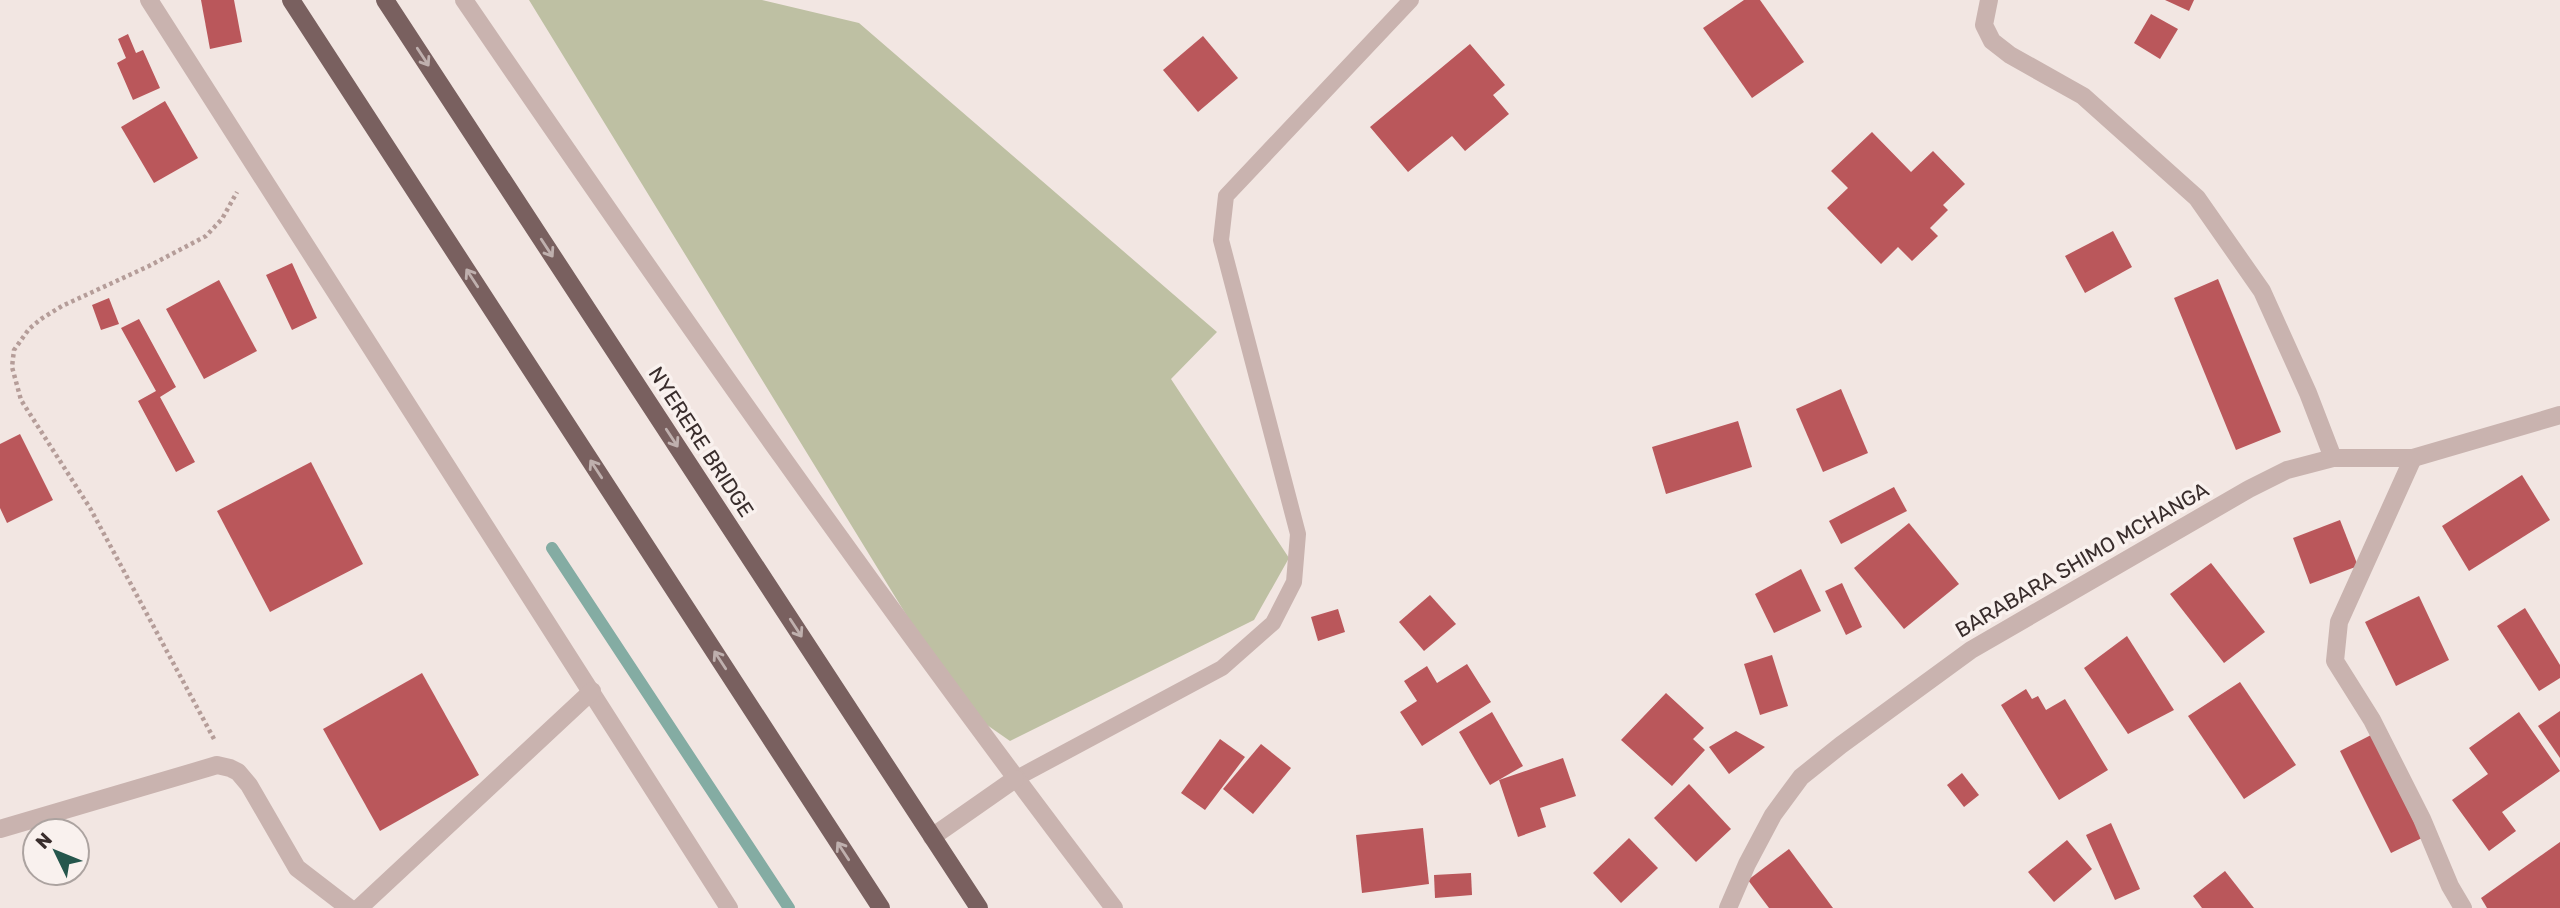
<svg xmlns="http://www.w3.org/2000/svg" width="2560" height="908" font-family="Rubik,sans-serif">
<rect width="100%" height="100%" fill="#f2e6e2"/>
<path fill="#bec0a3" d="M529,0H762L859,23L1217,332L1171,379L1289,558L1254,620L1010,741L964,709Z"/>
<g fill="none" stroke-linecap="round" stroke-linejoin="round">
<path stroke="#84aca3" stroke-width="12" d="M552,548L789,908"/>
</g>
<g fill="#ba575b">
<path d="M201,0H234L242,42L210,49Z"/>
<path d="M1744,0H1760L1804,62L1752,98L1703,28Z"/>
<path d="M2165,0H2194L2189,11Z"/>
<path d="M2151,14L2178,29L2160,59L2134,43Z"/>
<path d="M128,34L136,53L143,50L160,88L133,100L117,63L126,58L118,39Z"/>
<path d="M1203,36L1238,78L1198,112L1163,70Z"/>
<path d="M1470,44L1505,85L1493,95L1509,114L1465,151L1452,136L1408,172L1370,127Z"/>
<path d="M165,101L198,158L154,183L121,127Z"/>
<path d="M1872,132L1911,172L1933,151L1965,184L1943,205L1948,210L1930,228L1938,236L1912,261L1898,247L1881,264L1827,208L1848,188L1831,171Z"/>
<path d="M2113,231L2132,267L2085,293L2065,256Z"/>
<path d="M292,263L317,318L292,330L266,275Z"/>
<path d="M2218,279L2281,432L2236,450L2174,298Z"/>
<path d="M219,280L257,351L204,379L166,309Z"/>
<path d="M109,298L119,324L101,330L92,305Z"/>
<path d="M139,319L176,387L160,397L195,462L176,472L138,401L156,391L121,328Z"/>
<path d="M1841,389L1868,453L1823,472L1796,409Z"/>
<path d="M1738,421L1752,467L1666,494L1652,447Z"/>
<path d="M20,434L53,500L7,523L0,508V444Z"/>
<path d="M311,462L363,564L270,612L217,511Z"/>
<path d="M2522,475L2550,520L2469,571L2442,526Z"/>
<path d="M1894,487L1907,511L1841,544L1829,521Z"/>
<path d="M2340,520L2358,566L2310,584L2293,538Z"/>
<path d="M1909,523L1959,584L1904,629L1854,568Z"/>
<path d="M2211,563L2265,632L2224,663L2170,594Z"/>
<path d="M1801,569L1821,611L1774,633L1755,594Z"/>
<path d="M1842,583L1862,627L1846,635L1825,591Z"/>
<path d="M1430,595L1456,624L1424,651L1399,622Z"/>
<path d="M2419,596L2449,660L2396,686L2365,622Z"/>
<path d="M2525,608L2560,665V678L2539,691L2497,626Z"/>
<path d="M1338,609L1345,632L1318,641L1311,617Z"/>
<path d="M2127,636L2174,710L2128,734L2084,668Z"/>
<path d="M1772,655L1788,706L1760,715L1744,664Z"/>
<path d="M1467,664L1491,702L1422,746L1400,712L1417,701L1404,681L1427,666L1437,683Z"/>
<path d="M422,673L479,775L380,831L323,729Z"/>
<path d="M2240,682L2296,765L2244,799L2188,716Z"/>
<path d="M2026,689L2032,699L2038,696L2046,710L2065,699L2108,770L2059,800L2001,705Z"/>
<path d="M1666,693L1704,728L1693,739L1705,750L1672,786L1621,740Z"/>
<path d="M2560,711V758L2538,726Z"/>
<path d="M1492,712L1523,766L1490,785L1459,732Z"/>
<path d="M2519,712L2560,771L2502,812L2516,831L2489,851L2452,800L2488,774L2469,748Z"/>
<path d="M1736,731L1765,747L1729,774L1709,747Z"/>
<path d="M2371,735L2422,838L2391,853L2340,751Z"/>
<path d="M1220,739L1245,757L1205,810L1181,793Z"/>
<path d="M1261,744L1291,768L1253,814L1223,789Z"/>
<path d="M1563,758L1576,796L1540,808L1546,827L1518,837L1499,780Z"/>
<path d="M1962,773L1979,795L1964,807L1947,785Z"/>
<path d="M1689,784L1731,829L1696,862L1654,818Z"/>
<path d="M2111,823L2140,889L2115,900L2086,835Z"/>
<path d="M1423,828L1429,884L1362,893L1356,835Z"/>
<path d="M1629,838L1658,868L1621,903L1593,873Z"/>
<path d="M2067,840L2092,869L2054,902L2028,872Z"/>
<path d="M2560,842V908H2487L2481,898Z"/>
<path d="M1789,849L1833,908H1769L1748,880Z"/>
<path d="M2225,871L2254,908H2202L2193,896Z"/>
<path d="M1471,873L1472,895L1435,898L1434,875Z"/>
</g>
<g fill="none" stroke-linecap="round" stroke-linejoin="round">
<path stroke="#b59d99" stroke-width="4.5" stroke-dasharray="3.5 3.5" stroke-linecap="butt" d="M214,739L90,508L21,400L12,367L14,350L29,329L41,319L62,306L149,266L206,236L222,219L237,192"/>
<path stroke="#c9b3af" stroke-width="16" d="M1015,779L1222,668L1273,623L1294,582L1298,534L1221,240L1226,196L1411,0"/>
<g stroke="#c9b3af" stroke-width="18">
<path d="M149,0L729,908"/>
<path d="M464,0C674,307 888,612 1114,908"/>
<path d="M1989,0L1984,25L1992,41L2010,55L2083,96L2197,198L2262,291L2308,393L2333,458"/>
<path d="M2413,458L2339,622L2335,661L2372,720L2422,819L2450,886L2463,908"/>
<path d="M0,829L217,765L230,768L238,772L249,785L297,868L349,908"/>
<path d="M932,837L1015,779"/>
<path d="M359,908L592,691"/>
<path d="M1728,908L1747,864L1773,815L1801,777L1841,745L1971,650L2249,489L2287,470L2333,458H2413L2560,415"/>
</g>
<g stroke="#79605f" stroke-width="18">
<path d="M291,0L881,908"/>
<path d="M385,0L979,908"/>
</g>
</g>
<defs><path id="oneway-shaft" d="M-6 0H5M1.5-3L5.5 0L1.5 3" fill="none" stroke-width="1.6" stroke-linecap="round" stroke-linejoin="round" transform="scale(1.75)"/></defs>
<g stroke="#bfb0ae">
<use href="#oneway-shaft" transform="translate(423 57) rotate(57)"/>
<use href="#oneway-shaft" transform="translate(547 248) rotate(57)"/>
<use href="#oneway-shaft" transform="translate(472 278) rotate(-123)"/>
<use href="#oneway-shaft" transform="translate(672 438) rotate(57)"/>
<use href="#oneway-shaft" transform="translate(596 469) rotate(-123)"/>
<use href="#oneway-shaft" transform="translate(796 628) rotate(57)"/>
<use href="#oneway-shaft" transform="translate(720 660) rotate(-123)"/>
<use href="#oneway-shaft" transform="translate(843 851) rotate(-123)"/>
</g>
<g text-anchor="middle" stroke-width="7" stroke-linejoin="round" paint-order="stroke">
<g font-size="21" fill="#392d2c" stroke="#f9f1ee">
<text transform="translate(701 442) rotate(57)" y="7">NYERERE BRIDGE</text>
<text transform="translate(2082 560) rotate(-30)" y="7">BARABARA SHIMO MCHANGA</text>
</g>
</g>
<g transform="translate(56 852) rotate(313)"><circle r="33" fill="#f9f1ee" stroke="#aca3a0" stroke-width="2"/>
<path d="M0-5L12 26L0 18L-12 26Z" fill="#25564c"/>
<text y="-10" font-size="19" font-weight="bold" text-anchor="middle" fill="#392d2c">N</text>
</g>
</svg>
